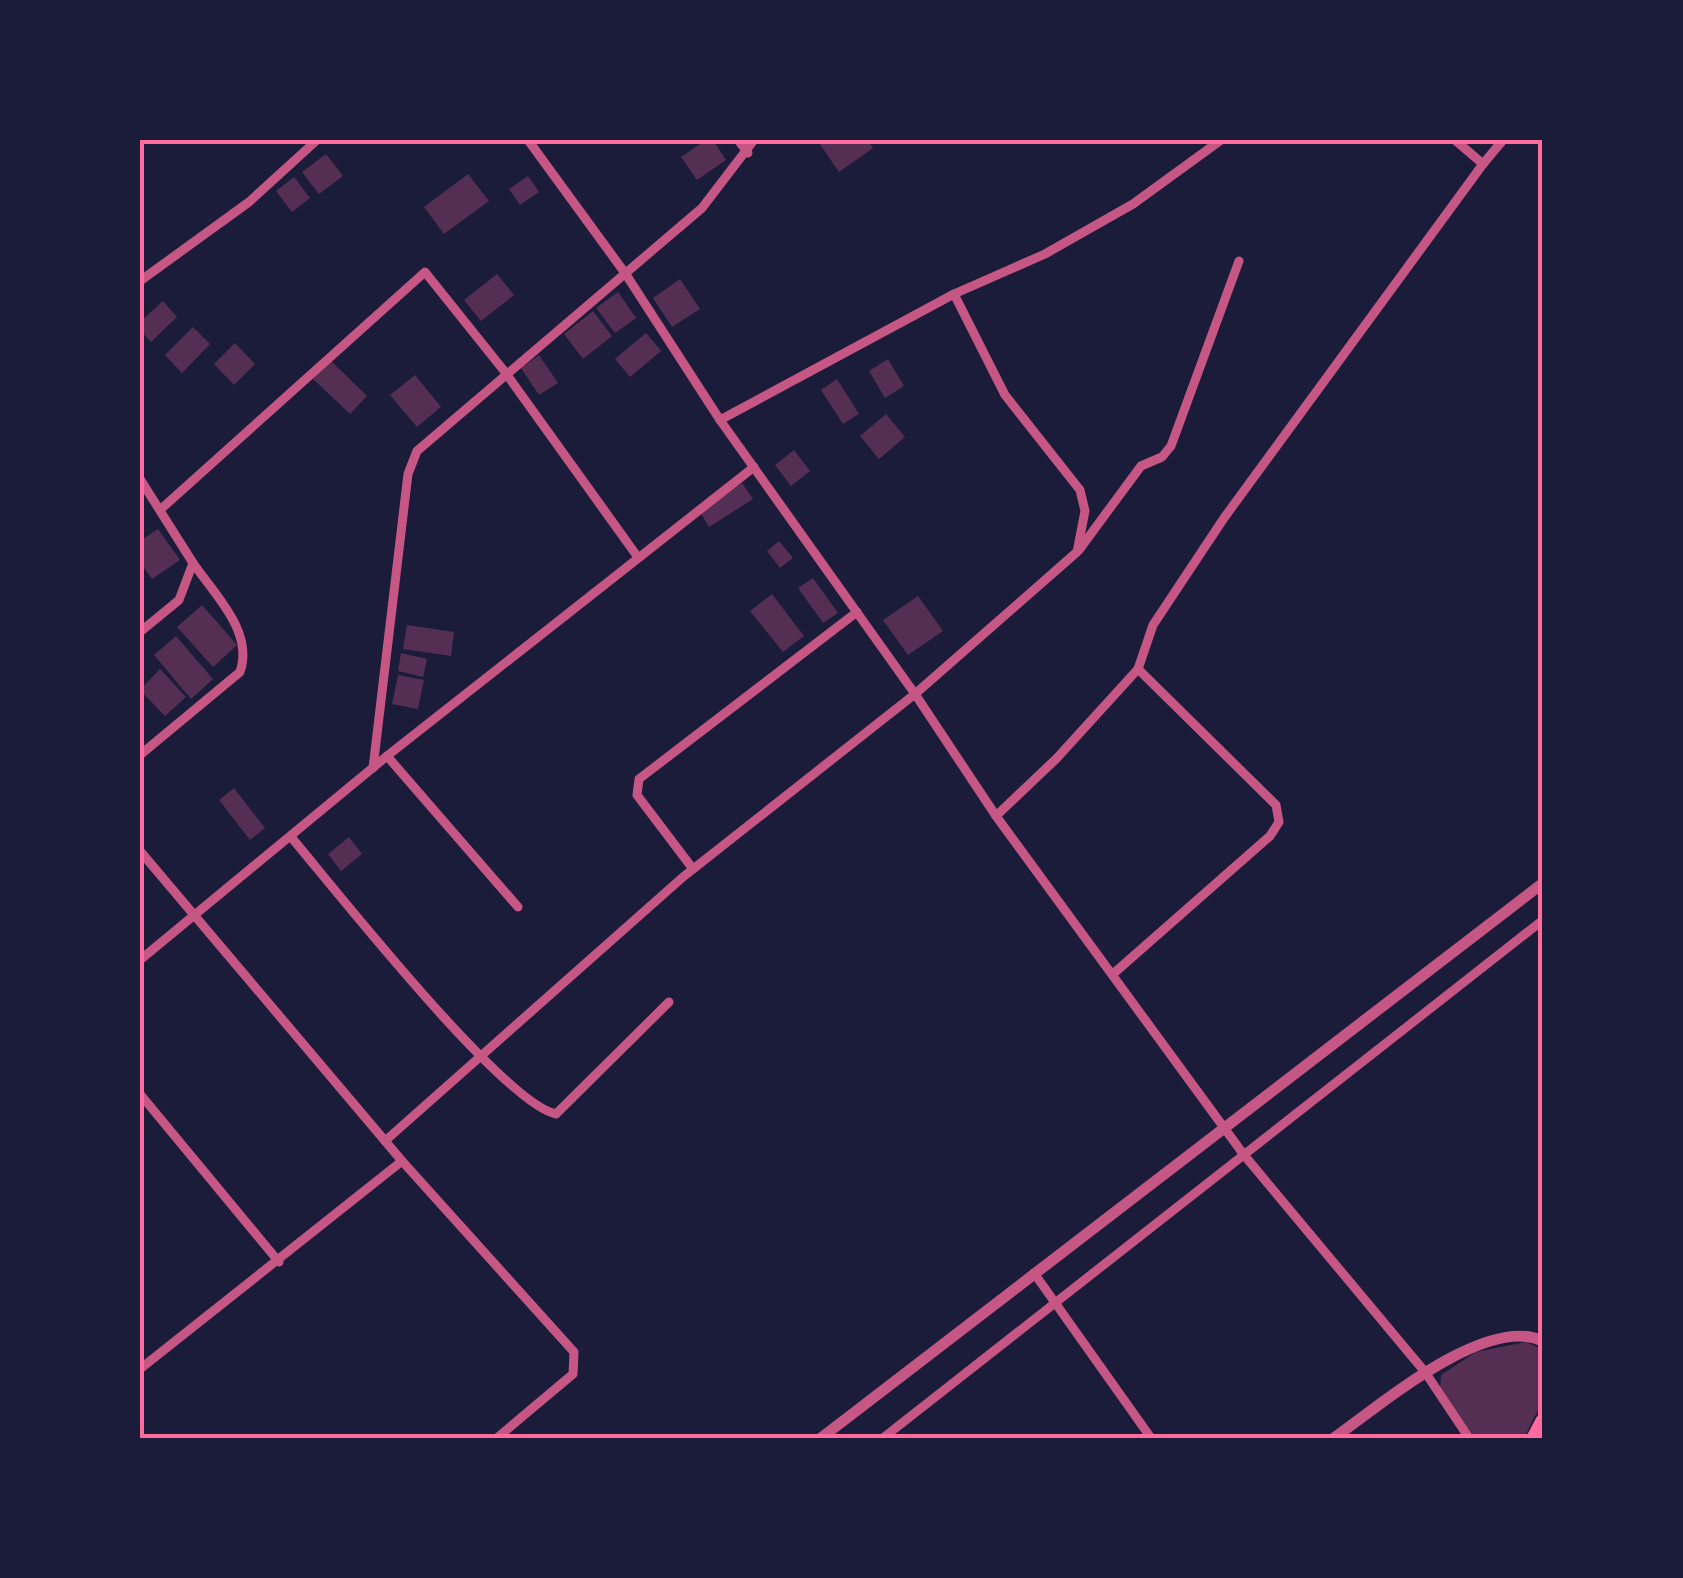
<svg xmlns="http://www.w3.org/2000/svg" width="1683" height="1578" font-family="'Alegreya Sans',sans-serif">
<rect width="100%" height="100%" fill="#1b1b3a"/>
<g fill="#542f53">
<path d="M706,140H713L726,160L697,180L681,157Z"/>
<path d="M817,140H867L873,148L839,172Z"/>
<path d="M326,154L343,176L319,194L302,172Z"/>
<path d="M468,174L489,201L444,234L424,207Z"/>
<path d="M528,176L539,192L520,205L509,189Z"/>
<path d="M294,177L310,198L292,212L276,191Z"/>
<path d="M497,274L514,295L481,321L464,300Z"/>
<path d="M680,279L700,309L672,327L653,298Z"/>
<path d="M618,292L636,318L615,333L596,308Z"/>
<path d="M163,301L177,317L151,342L140,330V322Z"/>
<path d="M593,311L612,336L583,359L564,334Z"/>
<path d="M193,327L210,344L182,373L165,355Z"/>
<path d="M646,333L661,351L630,377L615,359Z"/>
<path d="M235,343L255,364L234,385L214,364Z"/>
<path d="M539,355L558,383L539,395L521,368Z"/>
<path d="M328,358L367,396L350,414L311,377Z"/>
<path d="M888,359L904,386L885,398L869,371Z"/>
<path d="M415,375L441,407L417,427L390,395Z"/>
<path d="M837,379L859,414L843,424L821,390Z"/>
<path d="M886,414L905,437L879,459L860,436Z"/>
<path d="M794,450L810,471L791,486L775,465Z"/>
<path d="M742,483L753,499L709,527L699,510Z"/>
<path d="M158,529L180,560L152,579L140,562V541Z"/>
<path d="M779,541L793,558L780,568L767,551Z"/>
<path d="M813,578L838,613L823,623L798,588Z"/>
<path d="M772,594L804,636L783,652L750,611Z"/>
<path d="M918,596L943,631L908,655L883,620Z"/>
<path d="M202,605L237,645L213,667L177,627Z"/>
<path d="M407,625L454,632L451,656L403,649Z"/>
<path d="M176,636L213,679L191,699L154,655Z"/>
<path d="M401,653L427,659L423,677L398,671Z"/>
<path d="M160,669L186,697L165,716L140,690Z"/>
<path d="M398,675L424,680L418,709L392,704Z"/>
<path d="M234,788L265,828L250,840L219,800Z"/>
<path d="M349,837L362,854L341,871L328,854Z"/>
<path d="M1526,1342L1543,1350V1400L1524,1438H1475L1440,1390L1441,1375L1476,1352Z"/>
</g>
<g fill="none" stroke-linecap="round" stroke-linejoin="round">
<g stroke="#c65784" stroke-width="9">
<path d="M528,140L625,273L720,420L915,694L996,816L1244,1155L1425,1372L1469,1438"/>
<path d="M738,140L748,153"/>
<path d="M1483,164L1503,140"/>
<path d="M140,281L249,202L317,140"/>
<path d="M720,420L954,294L1045,254L1133,204L1221,140"/>
<path d="M140,479L193,563L179,600L140,632"/>
<path d="M161,509L425,272L505,372L637,556"/>
<path d="M1079,550L1141,466L1162,457L1171,446L1239,261"/>
<path d="M140,755L240,672C254,632 215,595 193,563"/>
<path d="M387,756L518,907"/>
<path d="M373,768L408,474L417,451L702,208L754,140"/>
<path d="M996,816L1057,758L1138,669L1153,625L1224,518L1483,164L1455,140"/>
<path d="M291,837C335,889 503,1103 556,1114L669,1002"/>
<path d="M140,851L402,1161L574,1352L573,1374L497,1438"/>
<path d="M693,869L637,795L639,779L857,612"/>
<path d="M140,960L387,756L754,467"/>
<path d="M1113,974L1270,836L1279,822L1276,805L1138,669"/>
<path d="M140,1094L279,1262"/>
<path d="M385,1141L683,877L915,694L1077,552L1085,511L1080,490L1005,395L954,294"/>
<path d="M1034,1273L1151,1438"/>
<path d="M140,1369L402,1161"/>
<path d="M883,1438L1543,920"/>
</g>
<g stroke="#c65784" stroke-width="11">
<path d="M821,1438L1543,883"/>
<path d="M1334,1438C1379,1406 1486,1314 1543,1341"/>
</g>
<path stroke="#ff6b9d" stroke-width="15" d="M1534,1438L1543,1421"/>
</g>
<rect width="1683" height="1578" fill="none" stroke="#1b1b3a" stroke-width="285"/>
<rect x="142" y="142" width="1398" height="1294" fill="none" stroke="#ff6b9d" stroke-width="4"/>
</svg>
